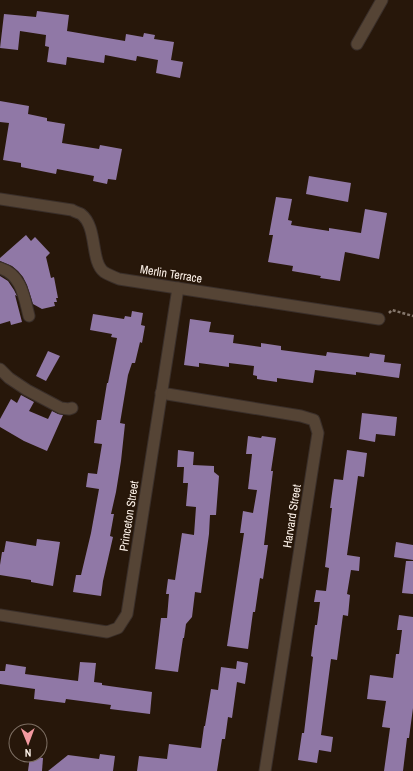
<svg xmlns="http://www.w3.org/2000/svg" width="413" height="771" font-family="'Archivo Narrow',sans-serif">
<rect width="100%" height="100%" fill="#27170a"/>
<g fill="#9078a6">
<path d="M37,11L69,15L67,31L125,41L126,34L143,37L144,33L155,35L154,39L174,42L171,60L183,62L180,78L156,73L158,60L137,56L136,61L105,55L104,63L67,57L66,65L47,62L49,47L45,46L46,35L20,31L18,50L0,48L4,14L36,17Z"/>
<path d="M0,101L29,106L28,114L47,118V121L65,124L62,143L99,149L100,145L122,149L116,180L108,179L107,184L93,181L94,176L57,169L56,174L21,167V163L3,160L9,123L0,122Z"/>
<path d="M309,176L351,183L348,202L306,194Z"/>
<path d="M276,197L292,199L288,220L292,221L291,225L329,231V228L361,233L365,209L387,213L379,259L345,252L340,281L320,278L321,276L292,271L293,266L268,262L273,235H269Z"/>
<path d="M26,235L31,241L35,237L50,253L46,257L51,278L54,277L58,298H56L57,302H54L55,306L42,309L33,304L27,285L23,277L18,271L12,266L0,261V258Z"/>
<path d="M0,276L8,281L14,290L17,296L15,295L22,322L11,325L10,321L0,324Z"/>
<path d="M132,311L143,313L141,325L145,326L142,343L140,342L135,363H132L128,375L120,423L125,424L121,461L116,492L111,514H114L110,536L113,537L103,581L101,596L73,592L76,575H81L91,533L99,489L86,487L88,473L97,474L102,444L94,443L97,420H101L107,383H108L117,338L111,337L112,334L90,330L93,314L124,319L125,316L131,317Z"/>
<path d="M190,319L211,322L209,332L234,335L233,343L261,347V343L281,346V350L326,356L327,352L369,357L370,353L385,355L384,362L401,364L399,378L356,372V375L315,370L313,383L277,378V382L257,379V376L253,375L254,366L229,363V367L199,363V367L184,365Z"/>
<path d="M48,351L60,356L46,381L36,376Z"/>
<path d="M21,395L34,402L29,411L48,419L52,411L58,414L63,415L47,451L24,441L0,427V419L11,399L17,403Z"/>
<path d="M362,413L397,417L395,436L376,434L375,442L359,439Z"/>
<path d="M248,436L261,438L262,436L276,438L271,471H273L264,545H268L263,579L260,578L255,612H253L248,649L227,646L244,533H240L243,511L253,513L257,490L248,489L252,454H246Z"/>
<path d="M178,450L194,452L193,465L214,466V472L219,476L216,515H210L209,534L201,593L195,592L192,617L186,624L184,638H183L178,672L155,669L161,618H167L169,594H166L168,579L175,580L182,533L194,535L196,507L186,506L188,483H183L184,467H177Z"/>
<path d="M347,450L367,453L364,477L358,476L347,555L360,557L359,571L351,570L347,594L350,595L348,616L343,615L337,660L331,659L321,735L333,737L331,752L319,750L317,763L298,760L302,733H304L313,657L311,656L315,625H317L320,602H314L316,590L326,591L329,568L325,567L332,508H330L334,479L343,480Z"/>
<path d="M37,539L60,542L53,586L31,582V580L0,575V565L2,552H4L6,541L36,546Z"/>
<path d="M396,542L413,545V560L394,557Z"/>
<path d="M406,561H413V594L402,593Z"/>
<path d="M399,615L413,617V708L409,738H407L403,771H384L390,728L382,727L386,701L367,699L370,675L393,678L396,654H399L402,630H397Z"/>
<path d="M237,661L248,663L245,684L237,682L232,718L228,717L225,739H222L217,771H137L139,756L167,759L169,744L201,748L204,726H205L211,689L218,690L221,667L236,669Z"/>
<path d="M80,662L96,663L94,682L102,683V685L152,692L150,714L110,709L111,705L66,699L65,703L34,699L35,689L0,684V671H5L6,664L26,667L25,674L78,681Z"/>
<path d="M100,754L115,756L113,771H48L68,755L99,759Z"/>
<path d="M30,756L43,758L42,771H28Z"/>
</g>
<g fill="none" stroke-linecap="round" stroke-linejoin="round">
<defs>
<g id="minor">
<path d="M357,44L382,0"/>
<path d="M0,199L72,210C75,212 79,213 81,214C98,227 90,261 104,272C109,275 114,277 119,279L379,319"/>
<path d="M0,268C22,275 24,297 29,316"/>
<path d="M0,369L9,378L27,390L61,408L69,409L72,408"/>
<path d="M161,393L301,416L314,420L318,433L265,771"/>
<path d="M0,615L107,632L118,628L127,614L178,288"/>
</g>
</defs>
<use href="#minor" stroke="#3a2f2a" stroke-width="13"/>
<path stroke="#85776c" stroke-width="2.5" stroke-dasharray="3 2" stroke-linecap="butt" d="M389,313L392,310L413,316"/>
<use href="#minor" stroke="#554435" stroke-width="11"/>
</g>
<g text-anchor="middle" stroke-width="3.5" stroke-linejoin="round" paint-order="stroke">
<g font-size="12" fill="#fdf2e9" stroke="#27170a">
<text transform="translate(171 274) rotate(9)" y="4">Merlin Terrace</text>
<text transform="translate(129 516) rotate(-81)" y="4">Princeton Street</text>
<text transform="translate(292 516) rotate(-81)" y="4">Harvard Street</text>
</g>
</g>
<g transform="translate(28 743) rotate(179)"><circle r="19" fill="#27170a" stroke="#7d6f63"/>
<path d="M0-3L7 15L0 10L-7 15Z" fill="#f49aa1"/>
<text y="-6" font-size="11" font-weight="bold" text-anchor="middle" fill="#fdf2e9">N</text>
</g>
</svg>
